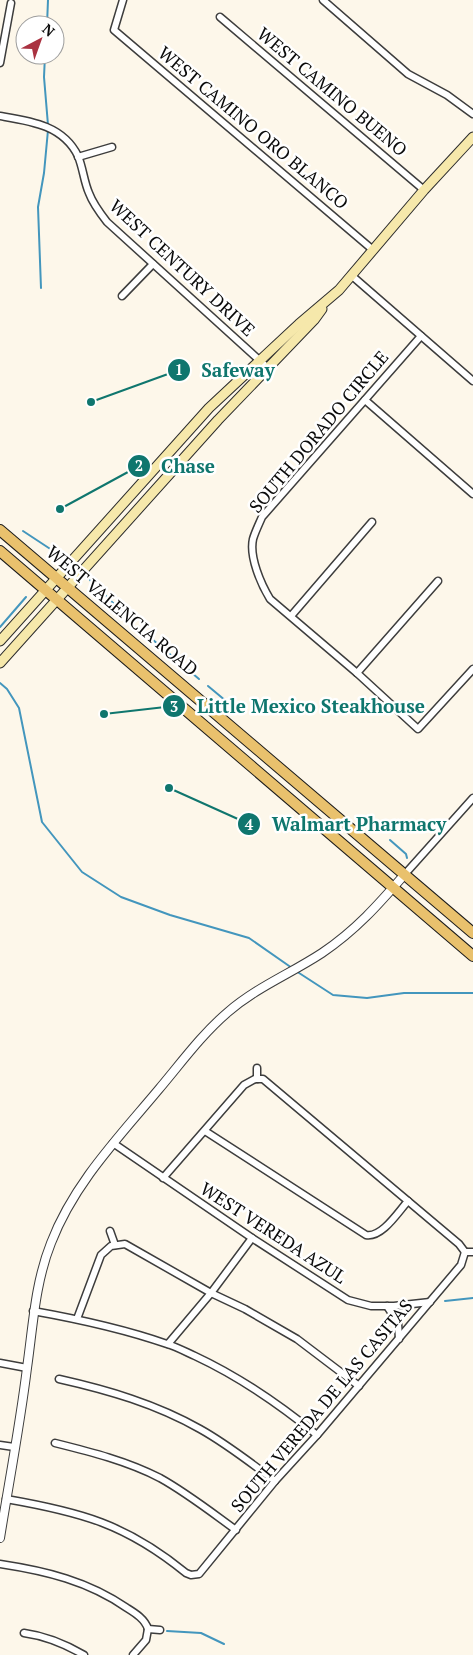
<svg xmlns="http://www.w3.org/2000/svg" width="473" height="1655" font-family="'PT Serif',serif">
<rect width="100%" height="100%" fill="#fdf7ea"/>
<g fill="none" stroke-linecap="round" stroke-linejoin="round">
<g stroke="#4396bd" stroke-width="2">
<path d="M47,25L48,0"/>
<path d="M45,55L44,77L48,125"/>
<path d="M41,288L38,207L44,173L48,130"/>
<path d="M23,531L67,560"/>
<path d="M90,580L127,617"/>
<path d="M0,627L26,597"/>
<path d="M139,628L199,679"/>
<path d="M0,683L7,689L19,708L42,822L82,872L121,897L170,915L249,938L292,968"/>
<path d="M208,686L226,701L228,705"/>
<path d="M390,840L406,854L407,858"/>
<path d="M296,971L333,995L367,998L404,993H473"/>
<path d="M445,1301L473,1298"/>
<path d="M167,1631L201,1633L224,1644"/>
</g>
<defs>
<g id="minor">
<path d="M123,0L114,30L373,250"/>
<path d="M323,0L408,74L447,95L473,114"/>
<path d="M220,17L424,190"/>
<path d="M0,63L11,3"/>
<path d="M0,116C30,121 63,125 78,156C83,168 84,182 89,193C93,204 100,213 107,222L268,368"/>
<path d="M78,157L112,147"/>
<path d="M351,275L473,381"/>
<path d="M122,296L153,264"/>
<path d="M421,336L262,517C259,524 255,532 253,539C249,557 261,584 270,599L357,673L418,729L473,669"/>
<path d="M365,400L473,494"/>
<path d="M291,616L372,522"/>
<path d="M357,673L438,581"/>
<path d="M405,874L473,798"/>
<path d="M257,1079V1068"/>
<path d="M205,1131L366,1235C382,1238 398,1212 408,1201"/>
<path d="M113,1143L252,1238L348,1300L371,1306H394L430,1302"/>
<path d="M163,1178L244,1085L255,1079H263L459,1244L465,1252"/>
<path d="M110,1231L115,1245"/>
<path d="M465,1252H473"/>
<path d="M387,1306L398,1323L399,1339"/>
<path d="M33,1311C78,1319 124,1329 167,1344C177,1347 186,1352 195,1356C240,1377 279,1404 317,1435"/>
<path d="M77,1319L101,1255L111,1246L125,1244L211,1293L245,1309L297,1339L359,1386"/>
<path d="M168,1344L211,1293L252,1238"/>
<path d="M0,1363L27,1368"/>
<path d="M59,1379C108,1390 156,1404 200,1429C227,1444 251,1463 275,1481"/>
<path d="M55,1443C91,1452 127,1461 160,1478C187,1493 211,1512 236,1530"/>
<path d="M0,1445L14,1447"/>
<path d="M6,1499C81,1512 126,1524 186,1573L191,1575L199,1574L275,1481L317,1435L461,1265L465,1252"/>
<path d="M0,1564C46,1571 88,1581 127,1608C135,1613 145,1619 148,1629"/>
<path d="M148,1629L160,1630"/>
<path d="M24,1633C46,1636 65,1644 84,1655"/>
<path d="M133,1655L146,1640L148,1629"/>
</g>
<path id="tertiary" d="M0,1538C9,1482 20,1425 27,1368C33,1326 35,1283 51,1243C74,1183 119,1137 159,1089C181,1063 202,1034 228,1012C257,987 290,974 322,953C356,930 378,905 405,874"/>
<g id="secondary">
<path d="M0,641L209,408L299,324L339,290L424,190L473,137"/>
<path d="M0,663L218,420L314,320L322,309"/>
</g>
<g id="primary">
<path d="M0,530L473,933"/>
<path d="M0,551L473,956"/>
</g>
</defs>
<use href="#minor" stroke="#3d3d3d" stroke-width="9"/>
<use href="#tertiary" stroke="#3d3d3d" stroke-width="10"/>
<use href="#secondary" stroke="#2c2c2c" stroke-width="11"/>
<use href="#primary" stroke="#1b1b1b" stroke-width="12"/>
<use href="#minor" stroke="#fff" stroke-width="6"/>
<use href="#tertiary" stroke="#fff" stroke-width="8"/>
<use href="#secondary" stroke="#f6e8ab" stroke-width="9"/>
<use href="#primary" stroke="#e9c16d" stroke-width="10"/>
</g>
<g text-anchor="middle" stroke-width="5" stroke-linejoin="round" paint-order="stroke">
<g font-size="18" fill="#0a0a0a" stroke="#fff">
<text transform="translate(332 92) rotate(40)" y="6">WEST CAMINO BUENO</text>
<text transform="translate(253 128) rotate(40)" y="6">WEST CAMINO ORO BLANCO</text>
<text transform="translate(182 268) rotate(43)" y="6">WEST CENTURY DRIVE</text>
<text transform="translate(319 432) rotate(-50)" y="6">SOUTH DORADO CIRCLE</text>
<text transform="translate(122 611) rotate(40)" y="6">WEST VALENCIA ROAD</text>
<text transform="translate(273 1233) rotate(33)" y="6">WEST VEREDA AZUL</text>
<text transform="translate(322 1406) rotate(-50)" y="6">SOUTH VEREDA DE LAS CASITAS</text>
</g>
</g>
<path fill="none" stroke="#0f766e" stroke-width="2" d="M91 402L179 370M60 509L139 466M104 714L174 706M169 788L249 824"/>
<g fill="#0f766e" stroke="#fff" stroke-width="2">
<circle cx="91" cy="402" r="5"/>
<circle cx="60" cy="509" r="5"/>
<circle cx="104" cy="714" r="5"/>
<circle cx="169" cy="788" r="5"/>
<circle cx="179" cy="370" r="12"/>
<circle cx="139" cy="466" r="12"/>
<circle cx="174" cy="706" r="12"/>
<circle cx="249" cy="824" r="12"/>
</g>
<g font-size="15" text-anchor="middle" font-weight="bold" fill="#fff">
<text x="179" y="375">1</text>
<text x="139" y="471">2</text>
<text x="174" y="712">3</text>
<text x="249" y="830">4</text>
</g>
<g font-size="19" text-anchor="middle" font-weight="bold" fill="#0f766e" stroke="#fff" stroke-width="5" stroke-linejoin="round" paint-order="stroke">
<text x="238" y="377">Safeway</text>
<text x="188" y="473">Chase</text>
<text x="311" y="713">Little Mexico Steakhouse</text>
<text x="359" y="831">Walmart Pharmacy</text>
</g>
<g transform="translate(40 40) rotate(41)"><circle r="24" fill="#ffffff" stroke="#9d9d9d"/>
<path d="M0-4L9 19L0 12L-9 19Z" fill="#aa3241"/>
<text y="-8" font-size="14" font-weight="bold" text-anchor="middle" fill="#0a0a0a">N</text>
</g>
</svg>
